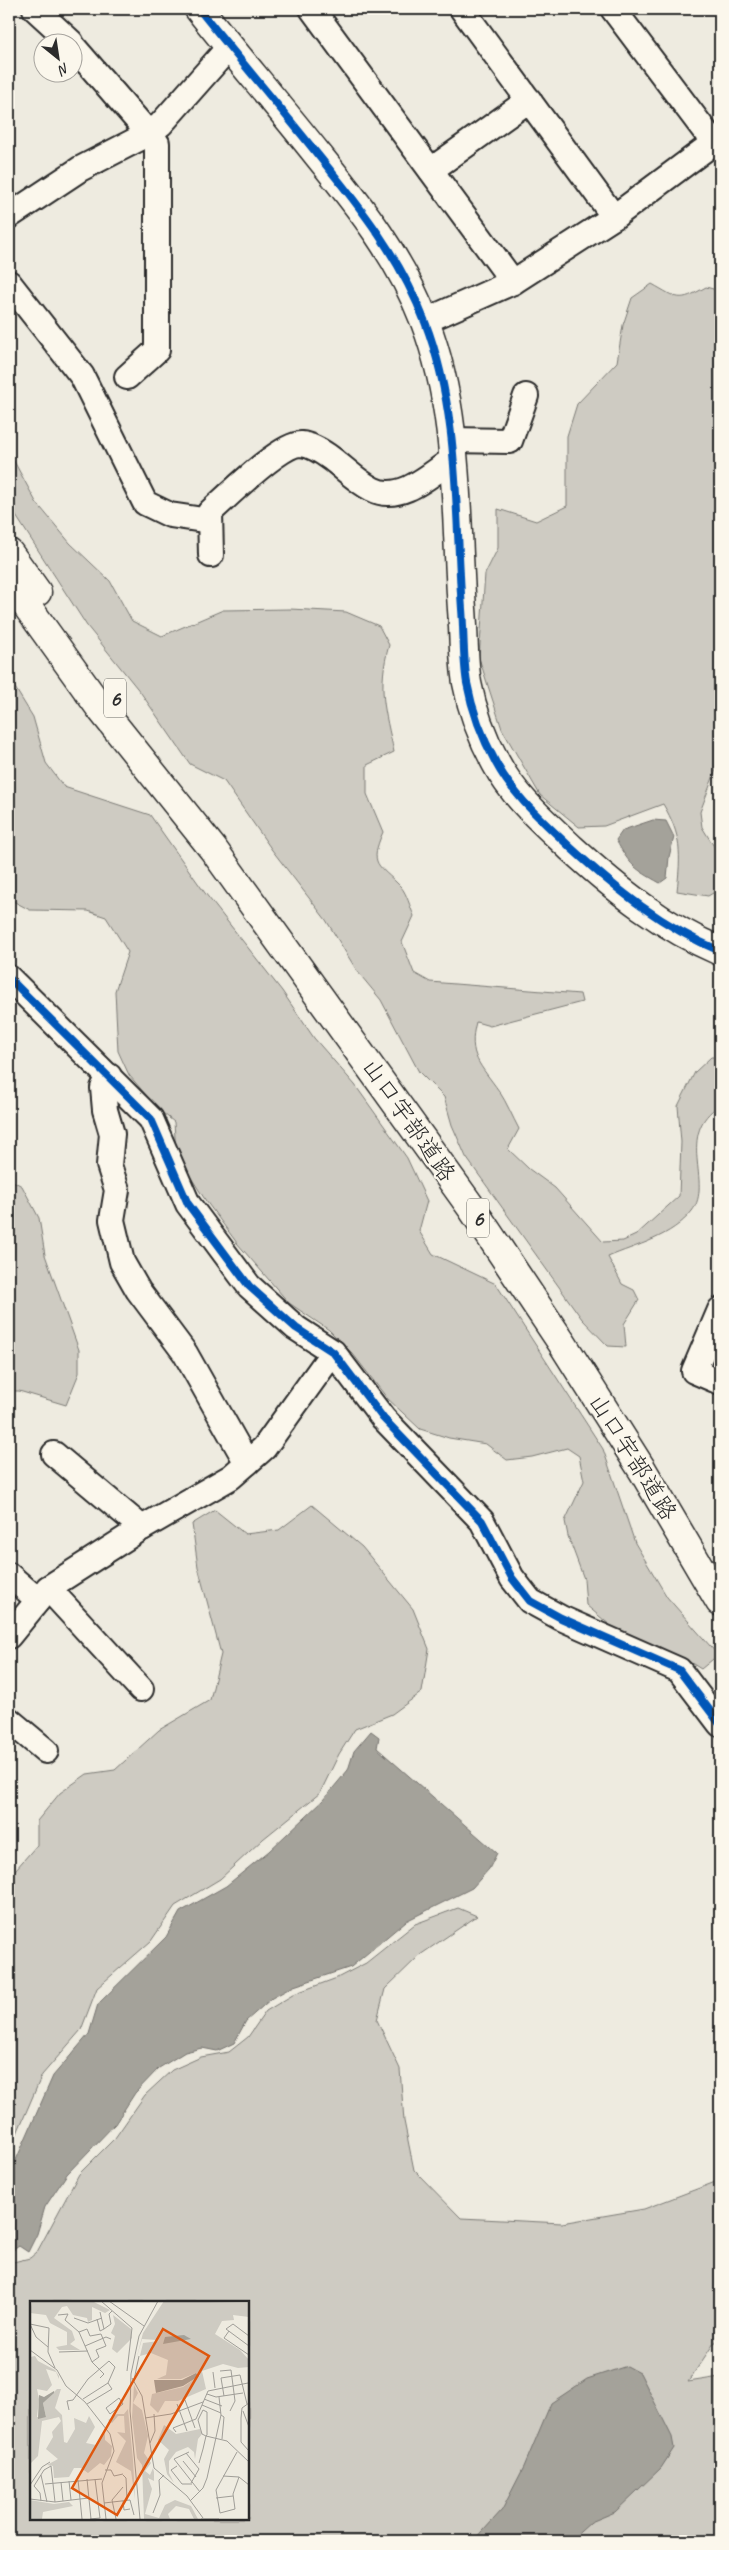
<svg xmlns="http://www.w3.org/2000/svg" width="729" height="2550" font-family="Caveat,'Klee One',sans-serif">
<rect width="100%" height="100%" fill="#eeebe0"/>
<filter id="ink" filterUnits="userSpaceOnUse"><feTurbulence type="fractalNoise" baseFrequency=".02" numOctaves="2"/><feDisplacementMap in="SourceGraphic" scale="10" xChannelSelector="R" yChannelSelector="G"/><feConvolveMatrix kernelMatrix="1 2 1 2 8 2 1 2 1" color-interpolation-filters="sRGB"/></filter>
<g filter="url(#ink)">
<g fill="#cecbc2" stroke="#7c7b76" fill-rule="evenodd">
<path d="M652,284C679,299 678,303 706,287L720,291V759L700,812L702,827L720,856V889L708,896L677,891C681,854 682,836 663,804L604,826L579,827L540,795L502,729L479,658L485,574L498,548V509L536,521L567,506V436L577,404L617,362L623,325L632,298Z"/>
<path d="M9,452L36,502L70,543L110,581L132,621L162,636L223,610L290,609L346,612L379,626L389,645C377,688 385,710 394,752L367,765V794L383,832C368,866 379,864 401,887C407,894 410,907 414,916L402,942L414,973L430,982L580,994L582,1002L490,1026L476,1022C467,1056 481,1065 499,1091C507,1103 512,1116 519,1129L508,1149L529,1169L555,1188L603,1242L623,1241L636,1235L679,1196L681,1142L678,1106L695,1072L711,1057H720V1105C674,1134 714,1183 692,1211C672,1237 636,1245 608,1257L622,1284L634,1290L639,1300L624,1324L626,1347L608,1346L582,1319L466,1157L452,1125L444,1097L419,1072L381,1000L357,971L326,920L272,850L224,781L190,764L141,693L87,626L9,505Z"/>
<path d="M9,678L33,717L46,763L64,787L150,815L205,893L282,991L314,1038L355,1085L407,1158L427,1201L419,1231L433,1254L496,1284L603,1449L635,1543L667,1597L718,1655L701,1669L685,1659L611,1626L586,1605L584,1579L568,1536L565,1521L584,1481L579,1456L567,1448L532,1457L507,1460L486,1444L449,1438L420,1429L387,1398L353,1354L329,1330L289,1303L237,1243L206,1201L176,1154L174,1122L158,1109L129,1075L118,1051L115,991L128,952L106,917L88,911L30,910L9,899Z"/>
<path d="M9,1179L22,1186L39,1218L45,1255L79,1350V1373L66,1405L19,1391H9Z"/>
<path d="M312,1505L362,1547L413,1609L429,1649L422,1692L392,1714L355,1729L339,1754L320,1793L263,1839L220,1879L175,1906L151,1941L97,1988L81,2030L42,2075L9,2152V1877L37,1845V1821L60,1793L87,1774L115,1770L159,1730L210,1700L221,1654L198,1567L192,1524L215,1510L245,1534L279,1530Z"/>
<path d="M458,1908L477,1916L420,1955L385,1989L377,2020L400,2069L404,2121L414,2170L461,2218L562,2223L644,2209L718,2181L720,2177V2339L714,2343L688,2382L720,2377V2541H9V2263L30,2258L37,2252L79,2174L115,2138L145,2095L172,2070L201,2057L229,2052L248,2037L266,2011L296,1993L337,1978L366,1963L415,1924ZM31,2302H248V2519H31Z"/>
</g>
<g fill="#a4a29a" stroke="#74726e">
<path d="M653,820L666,821L674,837L669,857L667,878L660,883C635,869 630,866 616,840L623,830Z"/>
<path d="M371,1731L379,1737L377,1748L497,1853L489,1869L472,1888L406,1921L351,1967L294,1986L272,1998L246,2021L234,2043L217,2051L202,2048L185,2052L159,2068L135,2093L115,2124L67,2174L45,2207L37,2234L28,2252L19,2246L9,2253V2176L53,2076L89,2034L98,2004L166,1937L180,1912L226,1886L269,1851L323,1800L348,1770L354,1751Z"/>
<path d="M627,2366L640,2373L672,2437L674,2448L661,2468L615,2512L591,2522L570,2541H474L502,2510L524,2467L551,2403L587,2379Z"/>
</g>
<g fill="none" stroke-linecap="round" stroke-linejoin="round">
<defs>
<g id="minor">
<path d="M35,9L71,42"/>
<path d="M312,9L513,282"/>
<path d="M462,9L614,217"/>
<path d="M613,9L714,143"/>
<path d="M72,45L157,143V350L127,377"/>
<path d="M431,170L529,100"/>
<path d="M9,216L80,169L150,133L161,124L230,46"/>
<path d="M9,283L82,376L145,503L170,515L210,521"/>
<path d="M425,321L513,282L614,217L720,138"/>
<path d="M451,440L510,441L526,396"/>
<path d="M211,555L210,512C227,497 280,444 301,444C312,445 324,453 332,459C345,469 358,482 372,489C400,504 431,474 453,459"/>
<path d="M9,978L151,1119L188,1204L249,1286L296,1328L333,1352L383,1418L482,1521L512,1578L530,1601L561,1618L679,1670L720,1724"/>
<path d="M109,1076L103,1088L105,1110L112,1134L109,1165L117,1190L112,1220L122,1262L138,1290L185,1353L247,1463"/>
<path d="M720,1310L694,1371L720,1382"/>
<path d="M54,1454L142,1528"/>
<path d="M9,1575L38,1600"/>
<path d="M48,1588L141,1689"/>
<path d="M9,1636L48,1588L142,1528L231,1477L264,1448L333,1352"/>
<path d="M9,1720L46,1751"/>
</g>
<path id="tertiary" d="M199,9C238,58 279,106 318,155C361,208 400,257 425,322C460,413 455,513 462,609C464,633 463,659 467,683C472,710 483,739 496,763C514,797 544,822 571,848C617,890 663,927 720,951"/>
<g id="primary">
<path d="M9,553L37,592"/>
<path d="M9,581L101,709L213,849L471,1207L562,1343L643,1471L720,1602"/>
</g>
</defs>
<use href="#minor" stroke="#2b2b2b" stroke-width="28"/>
<use href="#tertiary" stroke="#2b2b2b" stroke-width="31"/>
<use href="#primary" stroke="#2b2b2b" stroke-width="31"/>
<use href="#minor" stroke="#fbf7ec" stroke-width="24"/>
<use href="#tertiary" stroke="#fbf7ec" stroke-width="28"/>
<use href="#primary" stroke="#fbf7ec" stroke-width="28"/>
<defs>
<g id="cycleway">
<path d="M199,9C238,58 279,106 318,155C361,208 400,257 425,322C460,413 455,513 462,609C464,633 463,659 467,683C472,710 483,739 496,763C514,797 544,822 571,848C617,890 663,927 720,951"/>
<path d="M9,978L151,1119L188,1204L249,1286L296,1328L333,1352L383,1418L482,1521L512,1578L530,1601L561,1618L679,1670L720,1724"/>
</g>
</defs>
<use href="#cycleway" stroke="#fbf7ec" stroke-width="11"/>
<use href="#cycleway" stroke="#0057b8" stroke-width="8"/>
</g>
</g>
<g text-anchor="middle" stroke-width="4.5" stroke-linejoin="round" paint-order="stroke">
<g fill="#fbf7ec" stroke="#696865" stroke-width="1">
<rect x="104" y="678.5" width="22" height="39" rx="4"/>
<rect x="467" y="1198.5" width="22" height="39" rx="4"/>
</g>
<g font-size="22" font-weight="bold" fill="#2b2b2b">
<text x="115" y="706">6</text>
<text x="478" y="1226">6</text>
</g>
<g font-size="24" fill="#2b2b2b" stroke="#fbf7ec">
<text transform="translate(409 1120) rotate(55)" y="8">山口宇部道路</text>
<text transform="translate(633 1457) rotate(58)" y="8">山口宇部道路</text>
</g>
</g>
<g transform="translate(30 2301)">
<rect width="219" height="219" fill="#eeebe0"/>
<path d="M2,0H62L80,9L75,12L62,6V19L58,21L57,17L43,14L37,5L32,6L24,17L42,30L45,39L40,43L50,49H29L26,46L37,44V31L20,22L16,14L0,12ZM134,0L219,2V16L203,14L204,19L192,20L185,33L210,49L219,59V66L208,67L193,63L172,70L176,88L148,100H135L128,112L120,104L122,93L153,86L170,74L166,72L151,78H127L136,74L138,59L121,52L110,55L113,42L129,40L127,39L112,38L106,59L113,32ZM83,14L101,28L102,37L87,52L82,48L85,35L81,32L85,23ZM5,55L8,60L25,69L29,75V78L26,71L16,68L22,84L17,90L7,88L9,98L7,116H16L13,102L27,88H31L25,107L32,114L34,141L37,142L45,128L44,117L56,122L59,115L65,126L56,142L66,144L75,132V139L82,145L81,155L74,164L70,162L58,172L51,167H44L39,176L24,177L23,165L17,164L28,158L16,148L23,136L22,131L31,120L29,116L12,120L8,155L0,163V56ZM104,84L108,92L103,102L112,109L118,135L114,152L121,162L115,170L120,174L123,167L124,171V180L118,177L122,188L115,213L129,217L135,204L145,199L161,205L168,218H164L159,208L146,205L138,213L140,218H114L112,164L107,157L102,116ZM98,108L103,159L105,198L101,170L86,161L96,140L87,131L95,132L94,115H88L82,122L78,119L87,113H94ZM134,124L146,133L170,128L172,133L168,138L165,158L164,151L158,146L146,151L139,160V172L144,182L137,173L134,158L139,149L128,139ZM0,199L24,203L39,201L43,205L13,211L12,218H0Z" fill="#cecbc2"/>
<path d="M154,34L161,38L133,43L135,36ZM166,72L169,75L153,85L126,92L124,79H152ZM24,90V92L13,102L16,116L8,118L9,94L14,96Z" fill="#a4a29a"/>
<path fill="none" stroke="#a09e98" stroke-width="1" d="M71,0L102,27L97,70M79,0L114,25M70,11L74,28L81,23L79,13L82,10M28,14L38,13L35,19L49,31L62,61L74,73L70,77M44,17L58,22L72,17M67,18L70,30L74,28M0,23L19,27L18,51L25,67M0,23L6,36L18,46M199,30L194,37L219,54M49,31L57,28L60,35L71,33L76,45L66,49L69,56L62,61M219,35L203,23L196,28L219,45M55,45L76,36L81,38M0,49L27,69L36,85L55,101L80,133L84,150L72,182L76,218M29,51L58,50M190,70L201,69L205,100L200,110M183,71L185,87M102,77L112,95L124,167L157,195L173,217M104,79L109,55M177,93L186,96L213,92M194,95L191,77L210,74L217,103M89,97L93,103L80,113L76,107ZM174,98L192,105M155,99L165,127M219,102L212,107L211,117V141L219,150M57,103L82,88L78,82M147,103L157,130M172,104L191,112M39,109L37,100L43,99L58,78L79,60L85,66L78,82L53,98M213,110L219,126M191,114L194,116L192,138M115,117L141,113L173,101M146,131L143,127L166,118L178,90L218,82M120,142L125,130L124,113M159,151L144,158L170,191M207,151L186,189L190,212L205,208L203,193L209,176M156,152L169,168L161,182M153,160L166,176M169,162L173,148L176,135L177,134V111L173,109L168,119L172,133L176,135L197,140L219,161M147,165L141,169L152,183H162M75,169H81L84,175L93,173M11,174L17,201M93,174L96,177L97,199M193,175L209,176L219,184M57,178L61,218M39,180L41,199M31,181L33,200M15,183L72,178M0,184L12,166L20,161M186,197L203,195M0,198L25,201L50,198L48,179M11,200L10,192L4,185L14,169L21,165L25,201M93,200L94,209L100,208M160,200L173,187L177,177L191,114L189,96M74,202L100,199L104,214M123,212L130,194L129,179L134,174M52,218L50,198L59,197M60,218L70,217L65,178M86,218L82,199L93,186M110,218L100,110L101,73L109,35L128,0M171,218H189"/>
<path fill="#df570e" fill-opacity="0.15" stroke="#df570e" stroke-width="2.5" d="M133,28L179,55L87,214L42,187Z"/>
<rect width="219" height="219" fill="none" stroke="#2b2b2b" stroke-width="2.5"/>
</g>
<rect width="729" height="2550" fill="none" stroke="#fbf7ec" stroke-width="30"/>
<rect x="15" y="15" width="699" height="2520" fill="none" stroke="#2b2b2b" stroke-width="2" filter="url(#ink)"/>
<g transform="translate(58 58) rotate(150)"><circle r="24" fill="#fbf7ec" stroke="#a8a59f"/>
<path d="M0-4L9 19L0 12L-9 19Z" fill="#2b2b2b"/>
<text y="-8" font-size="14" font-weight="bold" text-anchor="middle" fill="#2b2b2b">N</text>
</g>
</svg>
